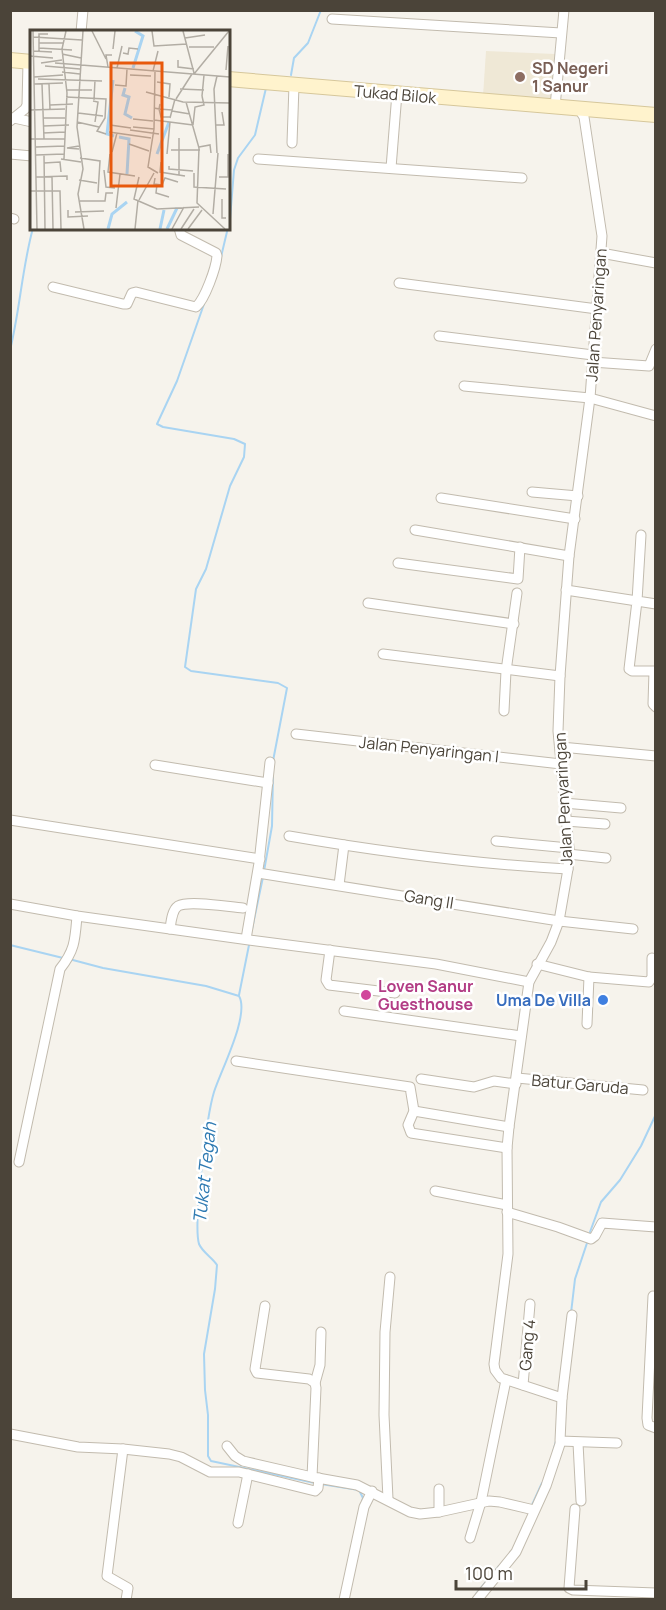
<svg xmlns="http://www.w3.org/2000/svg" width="666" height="1610" font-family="Manrope,sans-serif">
<rect width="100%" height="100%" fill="#f6f3ec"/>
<path fill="#efe8d6" d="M486,51L555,54L554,99L550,102L483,96Z"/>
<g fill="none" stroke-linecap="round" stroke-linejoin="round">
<g stroke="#a9d4f2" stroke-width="2">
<path d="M291,75L294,58L308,43L321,10"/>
<path d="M221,257L230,219L234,170L238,158L255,135L266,88"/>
<path d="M204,304L177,381L157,424L163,427L234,439L245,444L244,457L230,486L206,569L196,589L185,667L191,671L278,683L287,688L273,761"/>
<path d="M10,350C20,310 22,268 33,228"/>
<path d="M264,871L272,826L273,773"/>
<path d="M252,929L263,877"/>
<path d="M10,945L63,958"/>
<path d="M69,959L103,968L206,986L239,996C250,1015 221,1070 214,1092C207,1115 193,1223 199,1244C203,1253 212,1257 217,1265L215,1289L204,1354L205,1390L208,1415V1456L211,1461L315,1483"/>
<path d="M239,995L249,945"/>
<path d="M590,1232L601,1202L620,1180L641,1146L656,1114"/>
<path d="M571,1313L575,1279L587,1243"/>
<path d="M553,1452L556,1441"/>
<path d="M321,1484L359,1490L363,1498L362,1502"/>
<path d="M532,1505L542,1483"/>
<path d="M476,1594L499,1566"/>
</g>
<defs>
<g id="street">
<path d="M332,19L561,33"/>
<path d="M81,32L83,10"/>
<path d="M555,107L564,10"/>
<path d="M14,118L32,122"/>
<path d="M10,121L25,109L27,105L28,62"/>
<path d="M292,143L294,85"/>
<path d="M10,154L32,156"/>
<path d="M258,159L522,178"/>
<path d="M391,168L397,93"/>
<path d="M10,218L14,219"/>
<path d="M601,253L656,263"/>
<path d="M399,283L597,309"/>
<path d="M53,287L123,304H127L132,293L136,292L196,307C205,299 216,268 217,256L216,253L181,235L179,228"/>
<path d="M439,336L593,355"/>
<path d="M592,362L649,366L656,349"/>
<path d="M464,386L590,398L656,416"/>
<path d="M532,492L578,496"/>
<path d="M441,498L575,519"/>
<path d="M415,530L569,556"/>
<path d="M641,535L637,601L656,604"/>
<path d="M398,563L518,579L520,547"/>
<path d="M566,590L637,601L629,669L632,671H654L653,704L656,707"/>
<path d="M368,603L514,624"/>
<path d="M383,654L560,676"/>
<path d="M504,711L506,671L517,593"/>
<path d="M296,734L561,764"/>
<path d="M561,747L656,756"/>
<path d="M155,765L268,783"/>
<path d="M564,803L621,808"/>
<path d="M10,820L260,859"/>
<path d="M566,821L605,824"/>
<path d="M289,836C382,852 474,864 568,869"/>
<path d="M496,841L569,848"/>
<path d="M568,854L606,858"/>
<path d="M258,873L559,921L633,929"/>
<path d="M339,885L344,845"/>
<path d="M10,904L77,916L249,940L436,964L529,982"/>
<path d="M170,929C171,922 172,910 178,906C189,900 229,907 243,908"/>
<path d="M246,939L259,863L270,762"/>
<path d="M330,950L326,980L329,985L395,993"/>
<path d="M537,964L589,977L649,982L652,977V958"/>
<path d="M344,1011L521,1036"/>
<path d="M587,1024L589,977"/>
<path d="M236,1061L410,1087L414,1111L408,1125L411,1133L507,1148"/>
<path d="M517,1078L643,1090"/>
<path d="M421,1079L474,1087L494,1081L516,1084"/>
<path d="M414,1111L509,1127"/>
<path d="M19,1162L60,969C75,950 75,940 77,916"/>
<path d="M435,1191L507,1205"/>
<path d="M507,1212L558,1227L591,1239L595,1236L602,1223L656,1227"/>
<path d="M653,1296L647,1418L648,1425L656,1428"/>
<path d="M265,1306L255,1369L257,1373L309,1379L315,1383L316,1388L312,1477"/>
<path d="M572,1315L562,1398L560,1441L617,1443"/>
<path d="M315,1383L320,1365L321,1332"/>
<path d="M523,1385L530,1304"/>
<path d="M562,1398L501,1378L495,1370L494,1364L508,1254L507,1148L509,1127L529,982L551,942L559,921L568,869L569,848L558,731L560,676L569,556L590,398L602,236L584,117L579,109"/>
<path d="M10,1434L78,1447L123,1449L169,1454L181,1457L210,1472H239L315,1491L318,1488L319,1478"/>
<path d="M578,1443L581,1501"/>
<path d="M227,1446L235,1456L243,1461L312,1477L357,1485L410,1512L420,1514L439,1512L489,1501L500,1502L534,1510"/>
<path d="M123,1449L107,1576L128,1588L126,1600"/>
<path d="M388,1499L384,1415L385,1332L390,1277"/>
<path d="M575,1509L569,1588L573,1590L656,1593"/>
<path d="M439,1512V1489"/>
<path d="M238,1523L248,1474"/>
<path d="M470,1538L481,1502L506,1380"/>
<path d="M344,1600L364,1507L372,1491"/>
<path d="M477,1600L516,1552L546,1486L561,1441"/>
</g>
<g id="secondary">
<path d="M10,60L32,62"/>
<path d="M228,79L656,115"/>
</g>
</defs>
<use href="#street" stroke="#c2bbae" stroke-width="11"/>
<use href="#secondary" stroke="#d6c79b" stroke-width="16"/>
<use href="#street" stroke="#fff" stroke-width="9"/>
<use href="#secondary" stroke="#fff3cd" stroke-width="14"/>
</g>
<circle fill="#8d6e63" stroke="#fff" stroke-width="2" cx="520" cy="77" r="6"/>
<circle fill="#d1479c" stroke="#fff" stroke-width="2" cx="366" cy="995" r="6"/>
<circle fill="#3f7fe0" stroke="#fff" stroke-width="2" cx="603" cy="1000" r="6"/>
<g text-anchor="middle" stroke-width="5" stroke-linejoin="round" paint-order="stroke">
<g font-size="16" font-weight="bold" fill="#785e54" stroke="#fff" text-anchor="start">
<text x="532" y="74">SD Negeri<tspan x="532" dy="18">1 Sanur</tspan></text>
</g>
<g font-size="16" fill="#4b4439" stroke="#fff">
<text transform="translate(395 94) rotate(5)" y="6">Tukad Bilok</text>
<text transform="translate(596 315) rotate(-86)" y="6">Jalan Penyaringan</text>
<text transform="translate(429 749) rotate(6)" y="6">Jalan Penyaringan I</text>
<text transform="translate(563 799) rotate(-93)" y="6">Jalan Penyaringan</text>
<text transform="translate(429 899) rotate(9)" y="6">Gang II</text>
<text transform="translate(580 1084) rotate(5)" y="6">Batur Garuda</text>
<text transform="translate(527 1345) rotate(-85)" y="6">Gang 4</text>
</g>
<g font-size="16" font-weight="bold" fill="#b23c85" stroke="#fff" text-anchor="start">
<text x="378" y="992">Loven Sanur<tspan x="378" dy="18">Guesthouse</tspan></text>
</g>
<g font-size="16" font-weight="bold" fill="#366cbe" stroke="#fff" text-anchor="end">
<text x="591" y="1006">Uma De Villa</text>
</g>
<g font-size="18" font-style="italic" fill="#2e7ab2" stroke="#fff">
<text transform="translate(205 1173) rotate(-84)" y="6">Tukat Tegah</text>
</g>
</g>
<g transform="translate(30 30)">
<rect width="200" height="200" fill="#f6f3ec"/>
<path fill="none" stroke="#a9d4f2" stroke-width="3" d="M103,38L113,6L105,1M83,50L77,104L84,106M95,58L93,65L99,67L95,84L102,88M89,107L99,109L97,144M127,124L139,92M78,199L82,184L97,172M130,199L134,180M137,199L147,178"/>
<path fill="none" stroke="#b2ada4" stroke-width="1.5" d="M3,1L7,199M53,1L47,97L53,139L48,164L54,199M62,1L76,29M122,1L124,16L157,14M153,1L164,43M3,7L52,10M155,8L175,5M9,13H33M159,17H184M9,18L42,20M83,19L85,1M3,21L22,22M9,22V4H18M93,23L98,24L99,18L108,19M32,24L51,28M0,26L23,28M148,30V37L164,39M11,33L32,30M25,33L51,35M51,35L200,47M15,36L50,39M78,37L76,25H82M87,38L92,16M196,40L198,16M123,41L128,21M125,41L124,99L118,137L128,143M32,42L50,44M164,44L199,1M100,45L121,46M4,47L33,45M8,49L72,51M127,52L140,54L139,67M4,54L33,53M12,54L14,109M19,54L20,80M85,55L96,56L97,39M150,59L174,60M37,60H62M116,62L153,72L200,73M172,66L174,45M36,67L76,69L75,88L67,101L76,104M146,69L162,44M64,70L65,50M63,71L68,72L65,92M156,72L169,118L167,173L195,199M130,74L129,79L142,80M20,75L43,74M124,78L129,79L131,87H140M0,80L35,79M142,81L160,84M48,83L73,86M13,88H35M140,88L145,69M103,89L123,91M124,90L163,95M47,92L69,97M80,95L101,98M163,95L165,77L174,75L172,66M186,95H194L192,82M13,96L39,95M103,97L124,99M100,100L129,104M79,102L121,108M13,103L35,102M149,108V145M0,109H35M99,114L119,121M49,116L37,118L49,119M6,117L35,116M169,117L180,115L181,123M141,120H170M82,122L87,103M187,123L184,59L187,46M80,124L78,142L105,146M137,124L140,92M6,125L34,124M14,125L15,199M50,128L70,131L68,163M31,129L51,132M34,129L37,63L32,19L36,1M131,132L130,142L155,146M14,133L30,132L31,142M139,136V139L163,141M74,140L76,157L85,158M164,143V157L196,159M6,147L37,146V150M22,147L23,199M109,147L104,169L127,179L169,177M189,147H198V124M125,148L124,154L132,155L135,148L148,152M49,150L67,153M127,154L126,163L139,167M0,161H30L31,199M192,169V188H196M109,170L124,143M50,171H75L76,163H83M86,178L90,144M38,180V187L58,186M45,182L74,181M183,184L188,123M105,199L108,170M142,199L154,177M151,199L164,179M158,199L172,180"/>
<path fill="#e8590c" fill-opacity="0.15" stroke="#e8590c" stroke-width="3" d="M81,33H132V156H81Z"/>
<rect width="200" height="200" fill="none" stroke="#4b4439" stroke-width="3"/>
</g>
<rect width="666" height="1610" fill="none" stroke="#4b4439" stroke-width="24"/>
<path d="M456 1580v9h130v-9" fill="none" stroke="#4b4439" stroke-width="3"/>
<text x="465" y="1580" font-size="18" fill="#4b4439" stroke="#ffffff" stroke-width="4.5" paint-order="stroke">100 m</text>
</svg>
